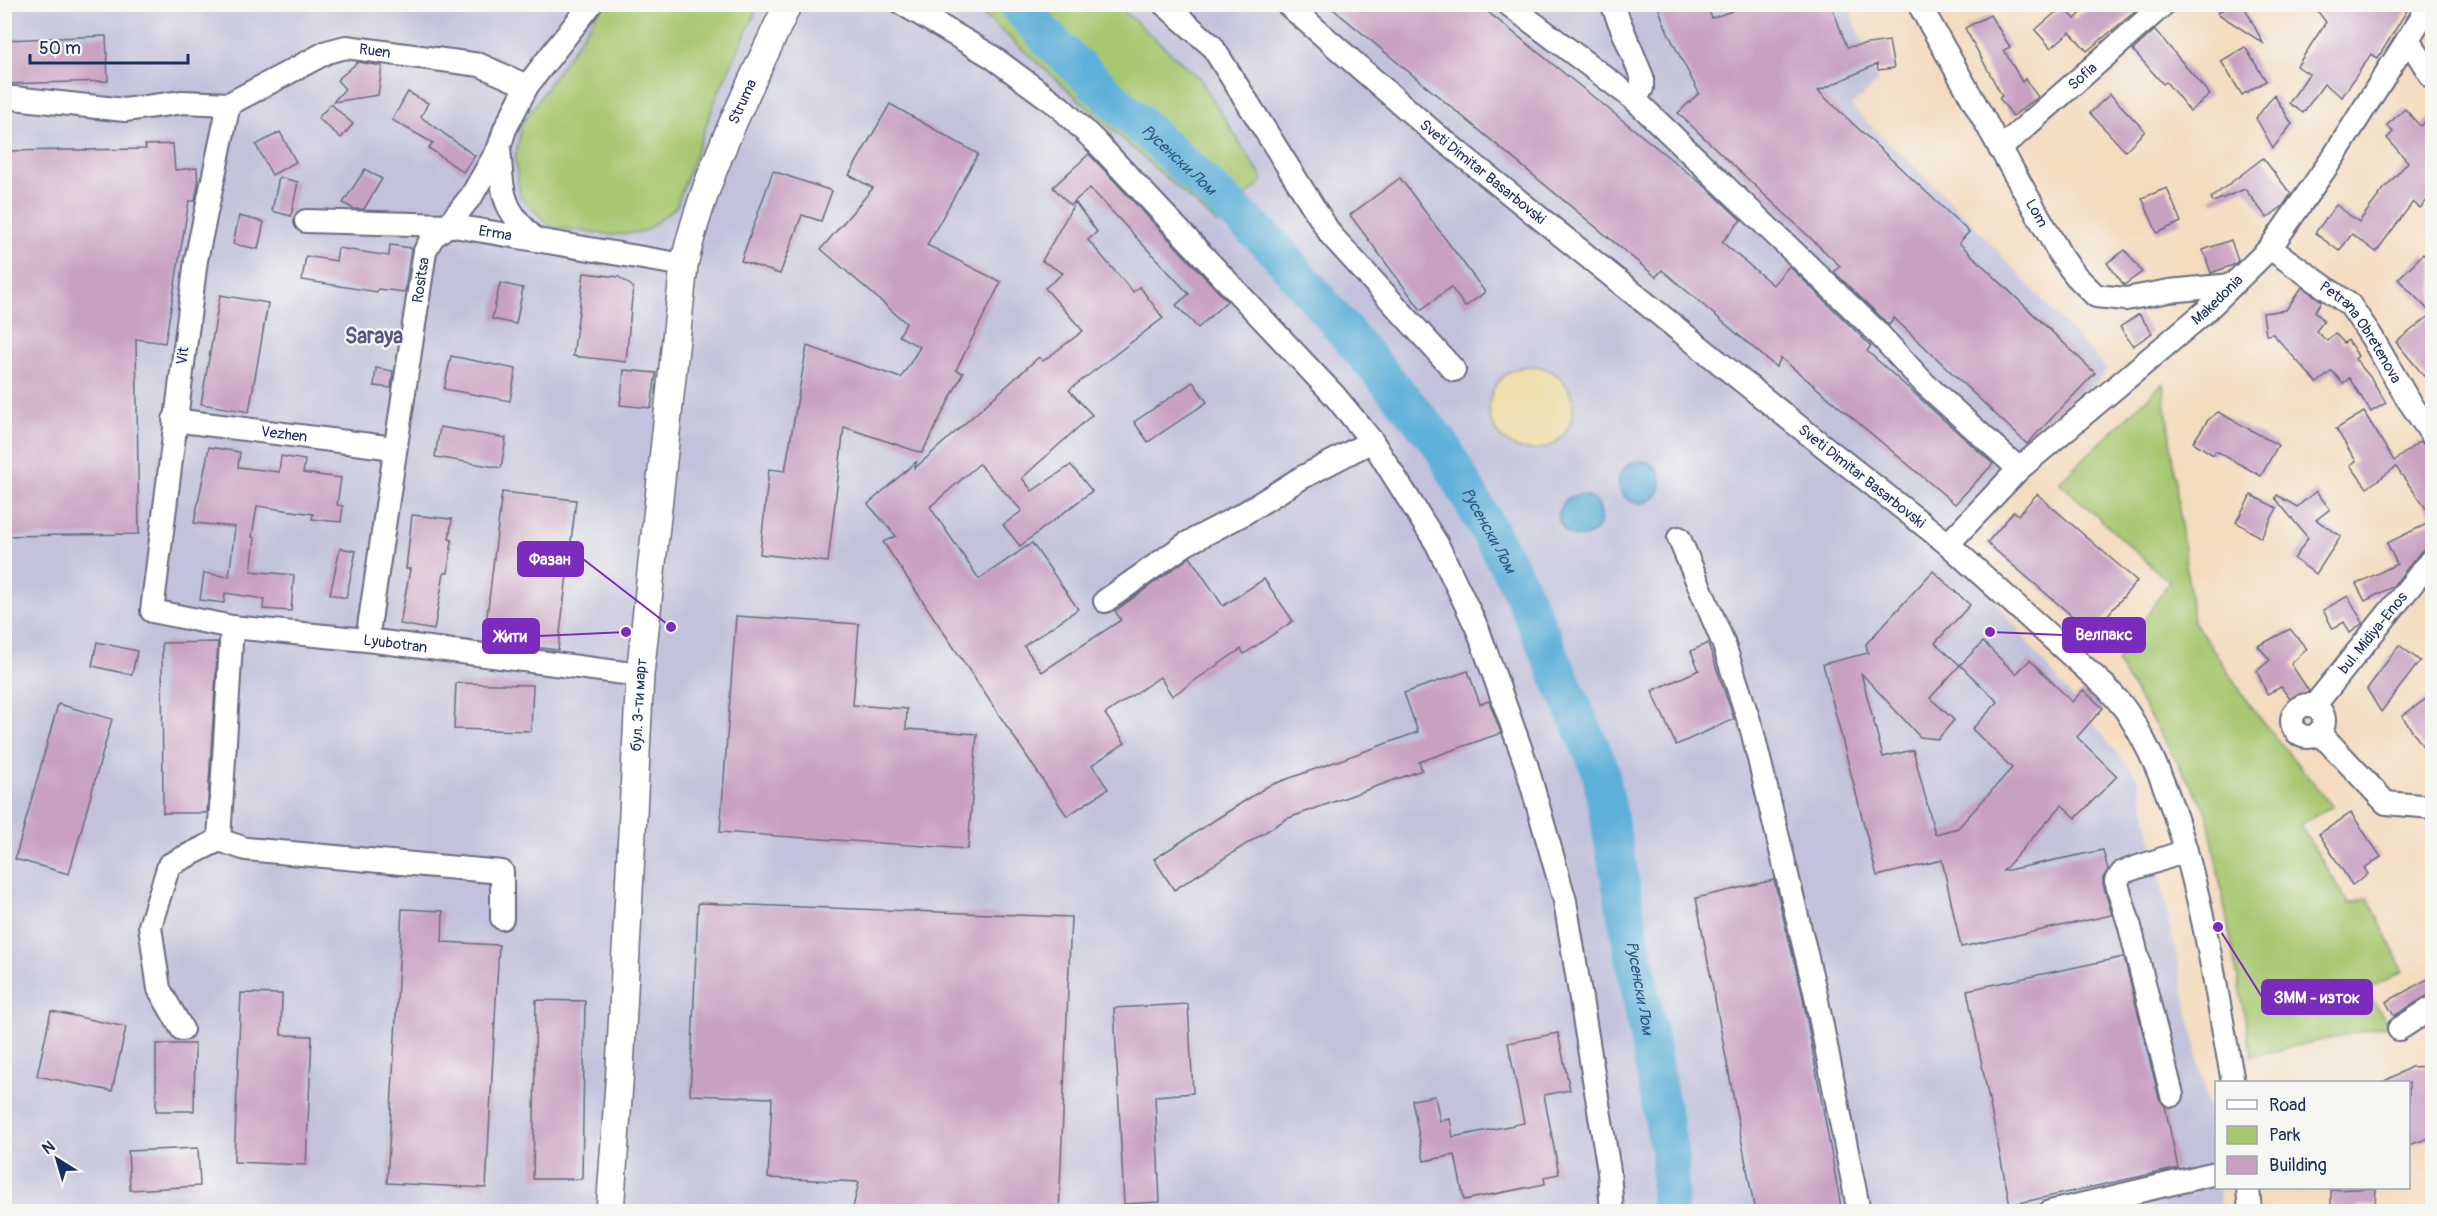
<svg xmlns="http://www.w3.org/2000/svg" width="2437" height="1216" viewBox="0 0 2437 1216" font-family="Pangolin,sans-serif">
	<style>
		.industrial { fill: #c2c2dc }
		.green { fill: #a7c76f; stroke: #617b66; stroke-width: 1.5 }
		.sand { fill: #eeda9e; stroke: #84847e; stroke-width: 1.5 }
		.water { fill: #5eb0d9; stroke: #3c709c; stroke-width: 1.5 }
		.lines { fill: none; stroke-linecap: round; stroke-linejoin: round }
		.river { stroke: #5eb0d9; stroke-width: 38 }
		.building { fill: #c8a0c1; fill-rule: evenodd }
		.minor-casing { stroke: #676b80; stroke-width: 26 }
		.major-casing { stroke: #676b80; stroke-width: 30 }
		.minor { stroke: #fff; stroke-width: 22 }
		.major { stroke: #fff; stroke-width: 27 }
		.labels { text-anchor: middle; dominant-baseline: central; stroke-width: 4.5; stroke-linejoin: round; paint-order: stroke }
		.street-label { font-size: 15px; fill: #1b2f5e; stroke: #f6f6f2 }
		.water-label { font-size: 16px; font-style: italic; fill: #2f5683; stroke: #f6f6f2 }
		.district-label { font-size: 21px; font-weight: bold; fill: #585781; stroke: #f6f6f2 }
		.leader { fill: none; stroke: #7b2cbf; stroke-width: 2 }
		.callout-dot { fill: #7b2cbf; stroke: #f6f6f2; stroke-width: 2 }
		.callout { fill: #7b2cbf; stroke: #7b2cbf; stroke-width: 2 }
		.callout-label { font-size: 16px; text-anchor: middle; font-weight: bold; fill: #fff }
	</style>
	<rect width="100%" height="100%" fill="#f6f6f2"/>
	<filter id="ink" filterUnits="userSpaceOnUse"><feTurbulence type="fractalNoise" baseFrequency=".0167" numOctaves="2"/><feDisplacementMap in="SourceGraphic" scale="12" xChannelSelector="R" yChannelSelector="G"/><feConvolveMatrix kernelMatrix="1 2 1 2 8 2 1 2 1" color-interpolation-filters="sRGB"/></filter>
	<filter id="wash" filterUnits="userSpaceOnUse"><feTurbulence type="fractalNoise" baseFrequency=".008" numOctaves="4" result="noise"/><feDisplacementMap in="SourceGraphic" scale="24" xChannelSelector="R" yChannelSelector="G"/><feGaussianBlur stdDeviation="1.35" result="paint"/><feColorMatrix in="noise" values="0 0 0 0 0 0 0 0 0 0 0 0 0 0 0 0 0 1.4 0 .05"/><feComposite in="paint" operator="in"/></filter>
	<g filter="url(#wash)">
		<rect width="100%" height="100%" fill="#f4dbbe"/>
		<polygon class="industrial" points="5,5 1848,5 1878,82 1851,106 1967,218 2107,370 1948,544 2139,780 2216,1143 2216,1188 2219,1188 2220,1211 5,1212"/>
		<g class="green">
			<polygon points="603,5 759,5 718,93 676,207 645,231 613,235 552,227 520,197 515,158 522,124"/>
			<polygon points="963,5 1117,5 1200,79 1263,180 1218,224 985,16"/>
			<polygon points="2163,383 2193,620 2253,710 2332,806 2300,825 2349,904 2368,898 2403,971 2366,990 2389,1025 2252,1056 2207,812 2117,662 2169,582 2059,482"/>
		</g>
		<circle class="sand" cx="1531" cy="408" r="42"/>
		<g class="water">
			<circle cx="1640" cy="482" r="21"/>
			<circle cx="1580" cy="516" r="21"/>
		</g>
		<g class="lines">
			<path class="river" id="s1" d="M1017,4L1054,45L1274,248L1440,443L1519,585L1600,769L1670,1157L1669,1212"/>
		</g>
		<g id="blocks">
			<g class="building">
				<polygon points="1327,4 1478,4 1708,189 1741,220 1722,242 1773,285 1789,266 1871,346 1867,351 1993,464 1955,504 1781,358 1776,367 1662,270 1656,277"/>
				<polygon points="1657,4 1706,4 1712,18 1752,4 1831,4 1847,47 1889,41 1894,68 1878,70 1877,64 1818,91 1969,232 1959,243 2095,373 2027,444 1894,318 1889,325 1834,272 1840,266 1678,113 1699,93 1668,33"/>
				<polygon points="2091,4 2132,4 2137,10 2087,51 2070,32 2051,48 2035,30 2063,6 2075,19"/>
				<polygon points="2232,4 2243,4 2263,43 2217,13"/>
				<polygon points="2312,4 2411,4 2378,58 2371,54 2342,97 2324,84 2303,113 2289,103 2309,74 2297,66 2326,22"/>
				<polygon points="1990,15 2010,47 2004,50 2022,82 2025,79 2038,97 2013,116 1999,98 2002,96 1965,28"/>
				<polygon points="2155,30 2210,95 2190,111 2166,82 2163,84 2133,50"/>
				<polygon points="106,36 108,81 4,84 4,40"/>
				<polygon points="2245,47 2266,81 2242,95 2221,61"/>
				<polygon points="358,62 382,66 378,95 333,102 345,89 337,80"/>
				<polygon points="408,92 428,103 421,117 475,156 463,172 429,148 433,143 392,120"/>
				<polygon points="2110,94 2145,131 2125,151 2090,113"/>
				<polygon points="2274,95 2292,124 2273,148 2256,118"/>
				<polygon points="331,104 353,124 341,138 318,118"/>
				<polygon points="890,104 978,154 927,245 1001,282 956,370 963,373 922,453 844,427 828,562 760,554 769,469 785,471 807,346 901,378 920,347 899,336 906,323 821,249 873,188 849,175"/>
				<polygon points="2405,109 2420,126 2433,115 2433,194 2420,208 2413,202 2376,252 2352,234 2339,251 2315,233 2336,205 2359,222 2383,190 2408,162 2387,138 2393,132 2387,125"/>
				<polygon points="280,132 296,162 272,175 256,145"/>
				<polygon points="173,144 175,170 197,168 198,185 195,201 189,201 165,343 136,339 139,534 4,536 4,151 146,149 145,145"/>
				<polygon points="1089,154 1227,301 1198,328 1176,305 1189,294 1090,188 1070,205 1053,187"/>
				<polygon points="2263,158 2291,194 2283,206 2267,218 2245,189 2213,202 2211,198"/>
				<polygon points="365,169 382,179 364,209 354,209 343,203"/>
				<polygon points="773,171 832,191 821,221 802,215 780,274 741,261"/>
				<polygon points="279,177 298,182 291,216 272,211"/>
				<polygon points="1400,178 1485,292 1465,307 1451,287 1421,310 1350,215"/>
				<polygon points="2167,188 2181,222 2157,233 2142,198"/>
				<polygon points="1075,202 1097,232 1088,240 1133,292 1140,287 1163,318 1069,390 1092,415 1022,478 1032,491 1071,465 1092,491 1020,546 1003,525 1022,511 979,464 930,507 979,579 1032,543 1078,609 1024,646 1042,672 1121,620 1115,611 1190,557 1223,606 1264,579 1293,621 1244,654 1241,649 1172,696 1160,677 1105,714 1125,743 1092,765 1108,789 1067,816 883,542 896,536 868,504 917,461 914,469 1039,357 1043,361 1083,331 1045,288 1063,273 1042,261"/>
				<polygon points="239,216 264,222 258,249 233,244"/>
				<polygon points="2231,240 2238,261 2233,265 2211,273 2203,250"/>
				<polygon points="390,245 411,248 405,292 378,289 377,292 302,280 306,256 336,261 338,248 389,256"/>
				<polygon points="2125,250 2142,272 2124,285 2107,263"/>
				<polygon points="2423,254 2433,264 2433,387 2396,342 2432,314 2398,279"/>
				<polygon points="584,273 619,277 633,287 626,362 573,356"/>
				<polygon points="500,283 523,288 516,324 492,319"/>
				<polygon points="2302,287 2322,301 2315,311 2324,321 2316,331 2327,341 2335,333 2344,343 2348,340 2358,356 2355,359 2371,378 2386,403 2371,412 2349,378 2343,384 2332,371 2317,383 2273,334 2266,335 2263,313 2286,310"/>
				<polygon points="220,295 268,303 249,412 201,404"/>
				<polygon points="2139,314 2152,333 2133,346 2120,327"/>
				<polygon points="451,356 516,369 510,401 444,389"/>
				<polygon points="376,368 393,371 391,388 374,386"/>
				<polygon points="624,370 656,373 651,408 620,405"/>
				<polygon points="1193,382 1207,402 1148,442 1134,422"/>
				<polygon points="2218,412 2278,445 2261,476 2216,451 2213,455 2193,442 2208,420"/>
				<polygon points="2364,412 2394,461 2420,441 2426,447 2433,448 2433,518 2396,467 2367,488 2350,465 2356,461 2336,429"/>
				<polygon points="440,427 506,438 501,468 435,457"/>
				<polygon points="209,447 240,452 238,467 279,472 281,456 305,460 303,473 341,478 337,505 343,506 341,522 312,519 313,514 257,506 252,537 255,538 251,571 294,575 291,611 263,609 264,599 225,593 224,603 200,600 204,573 229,577 235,527 194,523"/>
				<polygon points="2316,491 2330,509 2316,520 2341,536 2316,574 2294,559 2308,538 2275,498 2277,495 2297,507"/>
				<polygon points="502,492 576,500 558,650 484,641"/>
				<polygon points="2037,494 2137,581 2092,633 1987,543 2014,511 2018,515"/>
				<polygon points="2251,495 2277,508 2261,538 2236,522"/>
				<polygon points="412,515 452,519 449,539 452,540 448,573 444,573 434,630 400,624 410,569 406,569"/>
				<polygon points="2433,521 2433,546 2421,551 2392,587 2365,601 2356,584 2397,564 2387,543"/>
				<polygon points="340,548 356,551 346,598 330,594"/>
				<path d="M1933,571L1970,605L1935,643L1960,665L1983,642L2016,674L2030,660L2072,702L2083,690L2103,708L2077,737L2117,776L2076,818L2062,805L2003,871L2103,850L2108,870L2103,878V884L2112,915L1961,947L1942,860L1877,876L1823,664L1868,653L1866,644ZM1960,665L1998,702L1972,729L2012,768L1958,828L1935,834L1913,750L1883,757L1861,673L1920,737L1938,739L1954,720L1930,698Z"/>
				<polygon points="2348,596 2363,623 2350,633 2344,622 2333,629 2323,610"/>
				<polygon points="736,616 859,624 853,705 907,709 906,729 977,734 968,849 720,832"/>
				<polygon points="2290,629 2307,649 2291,664 2309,691 2294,704 2281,687 2267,694 2257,671 2270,660 2258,646"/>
				<polygon points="97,642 137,651 132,675 92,666"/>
				<polygon points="218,642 207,813 163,813 162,643"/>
				<polygon points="1708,643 1734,719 1676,745 1652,691 1699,670 1691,651"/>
				<polygon points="2399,645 2420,661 2381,712 2367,689"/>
				<polygon points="1468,671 1480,704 1489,701 1501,733 1419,762 1422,770 1286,819 1174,890 1154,859 1268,786 1418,732 1404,693"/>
				<polygon points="456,683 533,685 531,731 454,729"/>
				<polygon points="2433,694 2433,761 2402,716"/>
				<polygon points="58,704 112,719 69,874 15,859"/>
				<polygon points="2351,813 2381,857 2364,868 2368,874 2352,885 2319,834"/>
				<polygon points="1774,880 1802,993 1842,1212 1755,1212 1696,898"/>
				<polygon points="698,903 1071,917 1059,1212 852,1212 859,1182 768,1178 772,1098 690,1095"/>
				<polygon points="402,909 443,911 442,942 499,945 486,1188 387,1183"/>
				<polygon points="2124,957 2159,1098 2165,1106 2178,1168 2010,1205 1967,990"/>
				<polygon points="2433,976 2433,995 2425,997 2394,1016 2386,1002"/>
				<polygon points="241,993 282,994 281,1035 312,1036 306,1165 234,1162"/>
				<polygon points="536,1000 585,1001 582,1179 533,1179"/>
				<polygon points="1188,1004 1193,1093 1155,1096 1160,1202 1124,1204 1114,1008"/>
				<polygon points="51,1011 126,1027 112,1091 37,1076"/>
				<polygon points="1558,1033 1570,1090 1544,1095 1559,1174 1544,1177 1545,1184 1464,1200 1455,1155 1424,1161 1412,1100 1435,1096 1440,1121 1450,1119 1453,1137 1524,1123 1508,1043"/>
				<polygon points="156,1044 195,1044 194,1111 156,1111"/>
				<polygon points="2433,1066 2433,1137 2409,1145 2409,1083 2381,1083 2411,1067"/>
				<polygon points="198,1148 200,1186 130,1190 128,1151"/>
				<polygon points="2376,1188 2375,1206 2358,1206 2358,1212 2331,1212 2331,1190"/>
			</g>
		</g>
	</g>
	<g filter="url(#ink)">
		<use href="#blocks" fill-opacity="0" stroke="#676b80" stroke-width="1.5"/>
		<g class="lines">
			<g class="minor-casing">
				<g id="minor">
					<polyline points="903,4 991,56 1060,107 1097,143 1334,395 1372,441 1437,544 1478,630 1526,764 1565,901 1609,1171 1612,1212"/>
					<polyline points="1164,4 1212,46 1331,235 1454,370"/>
					<path id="s2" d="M1287,4L1432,131L1793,422L1948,544L2106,687C2114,696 2123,705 2129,715C2193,816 2211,966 2233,1082"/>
					<polyline points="1508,4 1635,100 1875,330 1924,383 2019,469"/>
					<polyline points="1612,4 1642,77 1642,88 1635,100"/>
					<path id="s3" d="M1919,4L2061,256L2076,276L2096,296L2126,299L2169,291L2232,285"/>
					<polyline points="2408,39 2432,77"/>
					<path id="s4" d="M4,97L125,110L183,102L229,104L327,52L346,47L480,65L527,86"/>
					<path id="s5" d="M229,104L196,260L152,611L232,627L367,640L640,675"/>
					<path d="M499,148C503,193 500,207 535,239"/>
					<path id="s6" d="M2000,149L2164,4"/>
					<path id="s7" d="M306,221L448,225L684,265"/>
					<path id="s8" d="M2270,248L2350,305L2371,336L2407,398L2432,435"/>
					<path id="s9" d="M174,420L394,448"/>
					<polyline points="1679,538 1723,642 1752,730 1815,991 1859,1212"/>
					<path id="s10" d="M1948,544L2019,469L2205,312L2270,248L2334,156L2430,4"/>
					<polyline points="1105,601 1186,544 1243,514 1301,478 1372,441"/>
					<path id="s11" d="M367,640L425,251L432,238L448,225L472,195L499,148L505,129L527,86L591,4"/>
					<circle cx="2308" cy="721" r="16"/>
					<path id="s12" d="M2314,706L2432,559"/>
					<polyline points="2319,732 2386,803 2432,807"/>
					<polyline points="219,840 246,849 502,872 502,918"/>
					<polyline points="182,1029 159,989 150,926 169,865 219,840 232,627"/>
					<polyline points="2399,1029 2432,1008"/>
					<polyline points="2172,1095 2130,927 2116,881 2123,872 2186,851"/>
					<polyline points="2248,1188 2250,1212"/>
					<polyline points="2050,1212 2216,1173"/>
				</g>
			</g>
			<g class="major-casing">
				<g id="major">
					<path id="s13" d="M610,1212L620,1069L640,675L684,265C704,174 749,88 788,4"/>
				</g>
			</g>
			<use href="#minor" class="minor"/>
			<use href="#major" class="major"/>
		</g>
	</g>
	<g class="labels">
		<g class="street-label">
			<text stroke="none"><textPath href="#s4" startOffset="386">Ruen</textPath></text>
			<text stroke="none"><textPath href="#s6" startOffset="110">Sofia</textPath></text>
			<text stroke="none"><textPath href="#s13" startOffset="1124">Struma</textPath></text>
			<text stroke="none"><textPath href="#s2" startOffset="258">Sveti Dimitar Basarbovski</textPath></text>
			<text stroke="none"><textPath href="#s3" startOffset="240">Lom</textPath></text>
			<text stroke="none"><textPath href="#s7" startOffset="190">Erma</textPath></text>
			<text stroke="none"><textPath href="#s11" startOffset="364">Rositsa</textPath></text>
			<text stroke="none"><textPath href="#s10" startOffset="364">Makedonia</textPath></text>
			<text stroke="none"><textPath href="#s8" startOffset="126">Petrana Obretenova</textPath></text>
			<text transform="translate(183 356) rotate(-82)">Vit</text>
			<text stroke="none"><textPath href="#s9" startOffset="111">Vezhen</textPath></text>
			<text stroke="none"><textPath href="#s2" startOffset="744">Sveti Dimitar Basarbovski</textPath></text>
			<text stroke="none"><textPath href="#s12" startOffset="94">bul. Midiya-Enos</textPath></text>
			<text stroke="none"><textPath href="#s5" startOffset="759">Lyubotran</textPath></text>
			<text stroke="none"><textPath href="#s13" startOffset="508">бул. 3-ти март</textPath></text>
		</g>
		<g class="water-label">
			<text stroke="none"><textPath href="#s1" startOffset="225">Русенски Лом</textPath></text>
			<text stroke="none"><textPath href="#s1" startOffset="711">Русенски Лом</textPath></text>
			<text stroke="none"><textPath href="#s1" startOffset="1197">Русенски Лом</textPath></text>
		</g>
		<g class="district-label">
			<text x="374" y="336">Saraya</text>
		</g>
	</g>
	<path class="leader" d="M671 627L583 559M1990 632L2063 635M626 632L539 636M2218 927L2262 997"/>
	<g class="callout-dot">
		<circle cx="671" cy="627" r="6"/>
		<circle cx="1990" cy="632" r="6"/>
		<circle cx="626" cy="632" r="6"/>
		<circle cx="2218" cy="927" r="6"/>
	</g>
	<g class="callout">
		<rect x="518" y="542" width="65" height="34" rx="6"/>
		<rect x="2063" y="618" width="82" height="34" rx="6"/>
		<rect x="483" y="619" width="56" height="34" rx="6"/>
		<rect x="2262" y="980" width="110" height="34" rx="6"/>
	</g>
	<g class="callout-label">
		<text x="550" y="565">Фазан</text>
		<text x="2104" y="640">Велпакс</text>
		<text x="511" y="642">Жити</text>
		<text x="2317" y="1003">ЗММ - изток</text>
	</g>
	<rect width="2437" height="1216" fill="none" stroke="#f6f6f2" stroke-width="24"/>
	<rect x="2215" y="1081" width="195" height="108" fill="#f6f6f2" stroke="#9ea6b7" stroke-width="1.5"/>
	<rect x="2227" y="1100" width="30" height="9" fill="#ffffff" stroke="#9ea6b7" stroke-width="1.5"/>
	<text x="2269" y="1111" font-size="18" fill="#1b2f5e">Road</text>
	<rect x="2227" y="1126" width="30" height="18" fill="#a7c76f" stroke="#9ea6b7" stroke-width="1.5"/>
	<text x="2269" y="1141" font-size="18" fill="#1b2f5e">Park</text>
	<rect x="2227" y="1156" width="30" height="18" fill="#c8a0c1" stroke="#9ea6b7" stroke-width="1.5"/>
	<text x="2269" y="1171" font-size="18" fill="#1b2f5e">Building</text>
	<g transform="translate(57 1159) rotate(323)" stroke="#f6f6f2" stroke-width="4.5" paint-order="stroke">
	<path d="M0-4.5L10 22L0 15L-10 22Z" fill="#1b2f5e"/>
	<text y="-9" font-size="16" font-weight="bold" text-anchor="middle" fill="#1b2f5e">N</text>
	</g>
	<path d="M30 54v9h158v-9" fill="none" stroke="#1b2f5e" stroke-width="3"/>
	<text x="39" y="54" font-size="18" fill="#1b2f5e" stroke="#f6f6f2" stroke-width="4.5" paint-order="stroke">50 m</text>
</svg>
